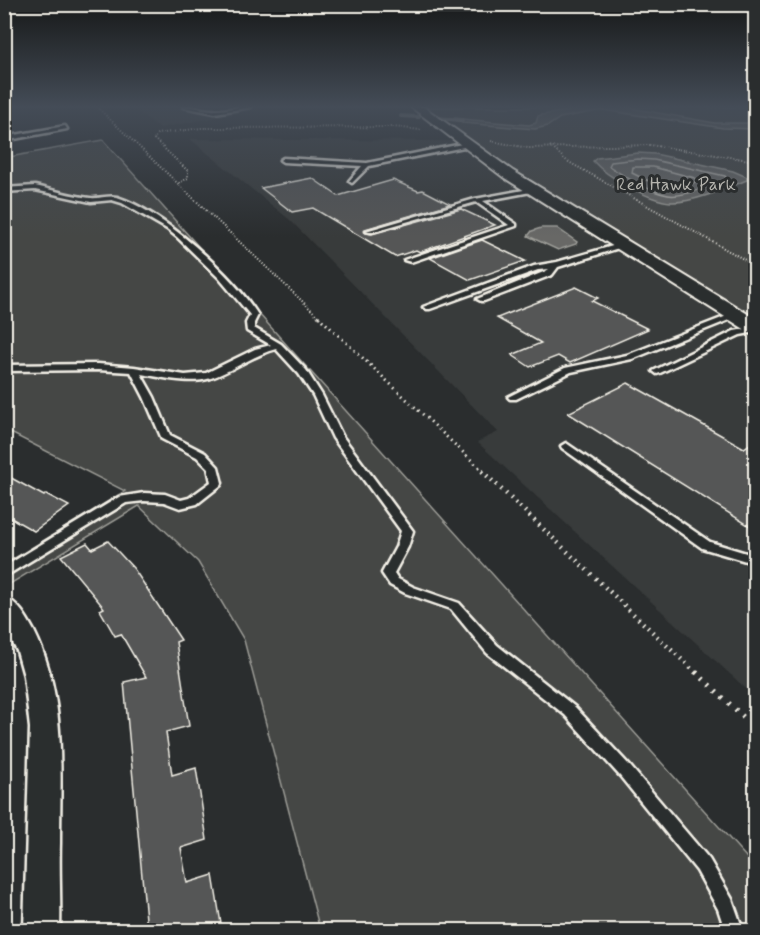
<svg xmlns="http://www.w3.org/2000/svg" width="760" height="935" viewBox="0 0 760 935" font-family="Mynerve,sans-serif">
	<style>
		.built { fill: #373a3a }
		.green { fill: #444645; stroke: #9c9c96; stroke-width: 1.5 }
		.water { fill: #676866; stroke: #9f9f9a; stroke-width: 1.5 }
		.lines { fill: none; stroke-linecap: round; stroke-linejoin: round }
		.shore { stroke: #bcbab4; stroke-width: 1.5 }
		.stream { stroke: #9f9f9a; stroke-width: 4 }
		.building { fill: #555756; stroke: #f4f1e8; stroke-width: 1.5 }
		.service-casing { stroke: #f4f1e8; stroke-width: 5 }
		.minor-casing { stroke: #f4f1e8; stroke-width: 5 }
		.tertiary-casing { stroke: #f4f1e8; stroke-width: 4 }
		.path-far3 { stroke: #f4f1e8; stroke-width: 2; stroke-dasharray: 1 2; stroke-linecap: butt }
		.path-far2 { stroke: #f4f1e8; stroke-width: 3; stroke-dasharray: 1.5 4; stroke-linecap: butt }
		.path-far1 { stroke: #f4f1e8; stroke-width: 4.5; stroke-dasharray: 1.5 5; stroke-linecap: butt }
		.path { stroke: #f4f1e8; stroke-width: 5; stroke-dasharray: 2 7; stroke-linecap: butt }
		.service { fill: #2a2d2e; fill-rule: evenodd }
		.minor { fill: #2a2d2e; fill-rule: evenodd }
		.tertiary { fill: #2a2d2e; fill-rule: evenodd }
		.labels { text-anchor: middle; dominant-baseline: central; stroke-width: 6; stroke-linejoin: round; paint-order: stroke }
		.far-park-label { font-size: 18px; fill: #b6b5af; stroke: #2a2d2e }
	</style>
	<rect width="100%" height="100%" fill="#2a2d2e"/>
	<filter id="ink" filterUnits="userSpaceOnUse"><feTurbulence type="fractalNoise" baseFrequency=".0167" numOctaves="2"/><feDisplacementMap in="SourceGraphic" scale="12" xChannelSelector="R" yChannelSelector="G"/><feConvolveMatrix kernelMatrix="1 2 1 2 8 2 1 2 1" color-interpolation-filters="sRGB"/></filter>
	<g filter="url(#ink)">
		<g class="built">
			<polygon points="131,107 271,107 160,128"/>
			<polygon points="190,139 455,141 755,331 755,697 477,442 498,432 290,220"/>
		</g>
		<g class="green">
			<polygon points="417,107 755,107 755,329 472,150"/>
			<polygon points="103,140 755,867 755,930 320,930 244,640 198,562 139,506 5,587 5,564 125,491 5,430 4,158"/>
		</g>
		<g class="water">
			<polygon points="593,107 625,107 715,123 755,123 755,129 723,128 603,110 560,118 548,126 535,129 462,123 451,118 529,125 536,123 538,116 541,115"/>
			<path d="M638,153L655,154L733,171L747,177V180C727,188 693,203 671,202C650,201 607,177 593,161L597,158Z"/>
			<polygon points="541,228 557,228 577,242 576,244 558,250 528,236 532,231"/>
		</g>
		<g class="lines">
			<g class="shore">
				<path d="M638,159L654,160L725,176L727,179C714,185 681,198 668,195C647,191 627,178 609,166L611,162Z"/>
				<path d="M633,167H653L695,178L697,181C674,194 653,184 632,173Z"/>
			</g>
			<g class="stream">
				<polyline points="401,116 419,117"/>
				<polyline points="436,118 462,120"/>
			</g>
		</g>
		<g class="building">
			<polygon points="312,178 338,196 393,180 418,191 423,190 450,204 365,229 366,233 372,234 461,209 495,225 420,252 416,250 395,257 313,208 292,212 261,188"/>
			<polygon points="482,240 525,261 470,280 430,258"/>
			<polygon points="576,287 598,298 592,301 648,329 570,363 558,356 530,367 512,355 541,343 497,318"/>
			<polygon points="628,383 744,448 756,440 756,530 568,413"/>
			<polygon points="4,474 44,496 46,494 69,506 34,531 4,514"/>
			<polygon points="108,541 134,569 181,640 176,642 189,726 166,732 172,775 196,768 207,840 181,848 187,883 213,875 222,930 147,930 124,682 146,677 121,634 115,636 100,610 104,608 61,556 87,543 92,549"/>
		</g>
		<g class="lines">
			<g class="service-casing">
				<g id="service">
					<path d="M183,107C194,106 206,111 217,110C229,110 240,106 251,107L215,113Z"/>
					<polygon points="65,126 67,129 4,141 4,137"/>
					<polygon points="467,143 469,146 369,166 352,183 349,181 362,166 283,162 280,160 283,158 367,163"/>
					<path d="M35,186C53,190 71,196 90,198C99,199 108,195 117,197C163,212 232,274 258,315L254,323V328L281,344L306,370L322,395L343,437L413,531L408,547L394,573L398,579L413,587L459,603L497,645L575,707L630,766L709,859L732,899L743,930H725L718,909L697,871L620,776L565,715L487,653L451,609L405,593L390,585L382,573L396,547L401,531L333,438L313,395L299,374L276,349C253,355 234,370 211,378C189,385 162,377 141,374L154,397L170,435L205,453L218,467L222,483L221,485L197,504L180,508L164,502L144,501L126,503L4,577V567L119,497L144,493L165,494L181,500L189,498L211,482L208,468L197,457L162,439L144,397L131,372L98,370L4,371V365L98,364L134,367L185,375L206,373L255,349L271,345L247,331L246,323L250,315L219,278L177,237L167,229L122,203L112,200L91,202L35,190L4,192V188Z"/>
					<polygon points="534,188 536,189 536,191 483,201 516,224 516,226 411,262 404,260 509,225 476,202 371,232 366,231 475,199"/>
					<polygon points="623,243 625,244 625,246 558,267 552,275 484,301 481,301 477,299 546,271 549,269 538,270 430,309 427,309 423,307 534,266 557,262"/>
					<polygon points="732,314 738,314 739,316 632,359 571,372 516,399 510,399 508,397 565,368 627,355"/>
					<polygon points="756,327 756,332 740,335 660,373 657,374 653,371 734,331"/>
					<polygon points="566,443 710,542 756,556 756,564 702,548 562,448 561,446"/>
				</g>
			</g>
			<g class="minor-casing">
				<path id="minor" d="M4,597C18,602 27,618 34,631C67,697 60,771 60,843C59,872 61,902 60,930H24L30,728L24,676L17,651L4,627Z"/>
			</g>
			<g class="tertiary-casing">
				<polygon id="tertiary" points="411,107 424,107 513,171 756,319 756,334 749,332 503,177"/>
			</g>
			<g class="path-far3">
				<polyline points="97,107 320,318"/>
				<polyline points="491,141 528,148 650,145 756,161"/>
				<polyline points="550,146 567,161 756,266"/>
				<polyline points="179,183 188,178 188,171 154,139 157,134 201,128 393,127 421,130"/>
			</g>
			<polyline class="path-far2" points="318,316 484,472"/>
			<polyline class="path-far1" points="482,471 697,674"/>
			<polyline class="path" points="696,672 756,729"/>
			<use href="#service" class="service"/>
			<use href="#minor" class="minor"/>
			<use href="#tertiary" class="tertiary"/>
		</g>
	</g>
	<linearGradient id="sky" x2="0" y2="1"><stop stop-color="#171919"/><stop offset="0.45" stop-color="#444c57"/><stop offset="1" stop-color="#444c57" stop-opacity="0"/></linearGradient>
	<rect width="760" height="237" fill="url(#sky)"/>
	<g class="labels">
		<g class="far-park-label">
			<text x="676" y="185">Red Hawk Park</text>
		</g>
	</g>
	<rect width="760" height="935" fill="none" stroke="#2a2d2e" stroke-width="24"/>
	<rect x="12" y="12" width="736" height="911" fill="none" stroke="#f4f1e8" stroke-width="2" filter="url(#ink)"/>
</svg>
